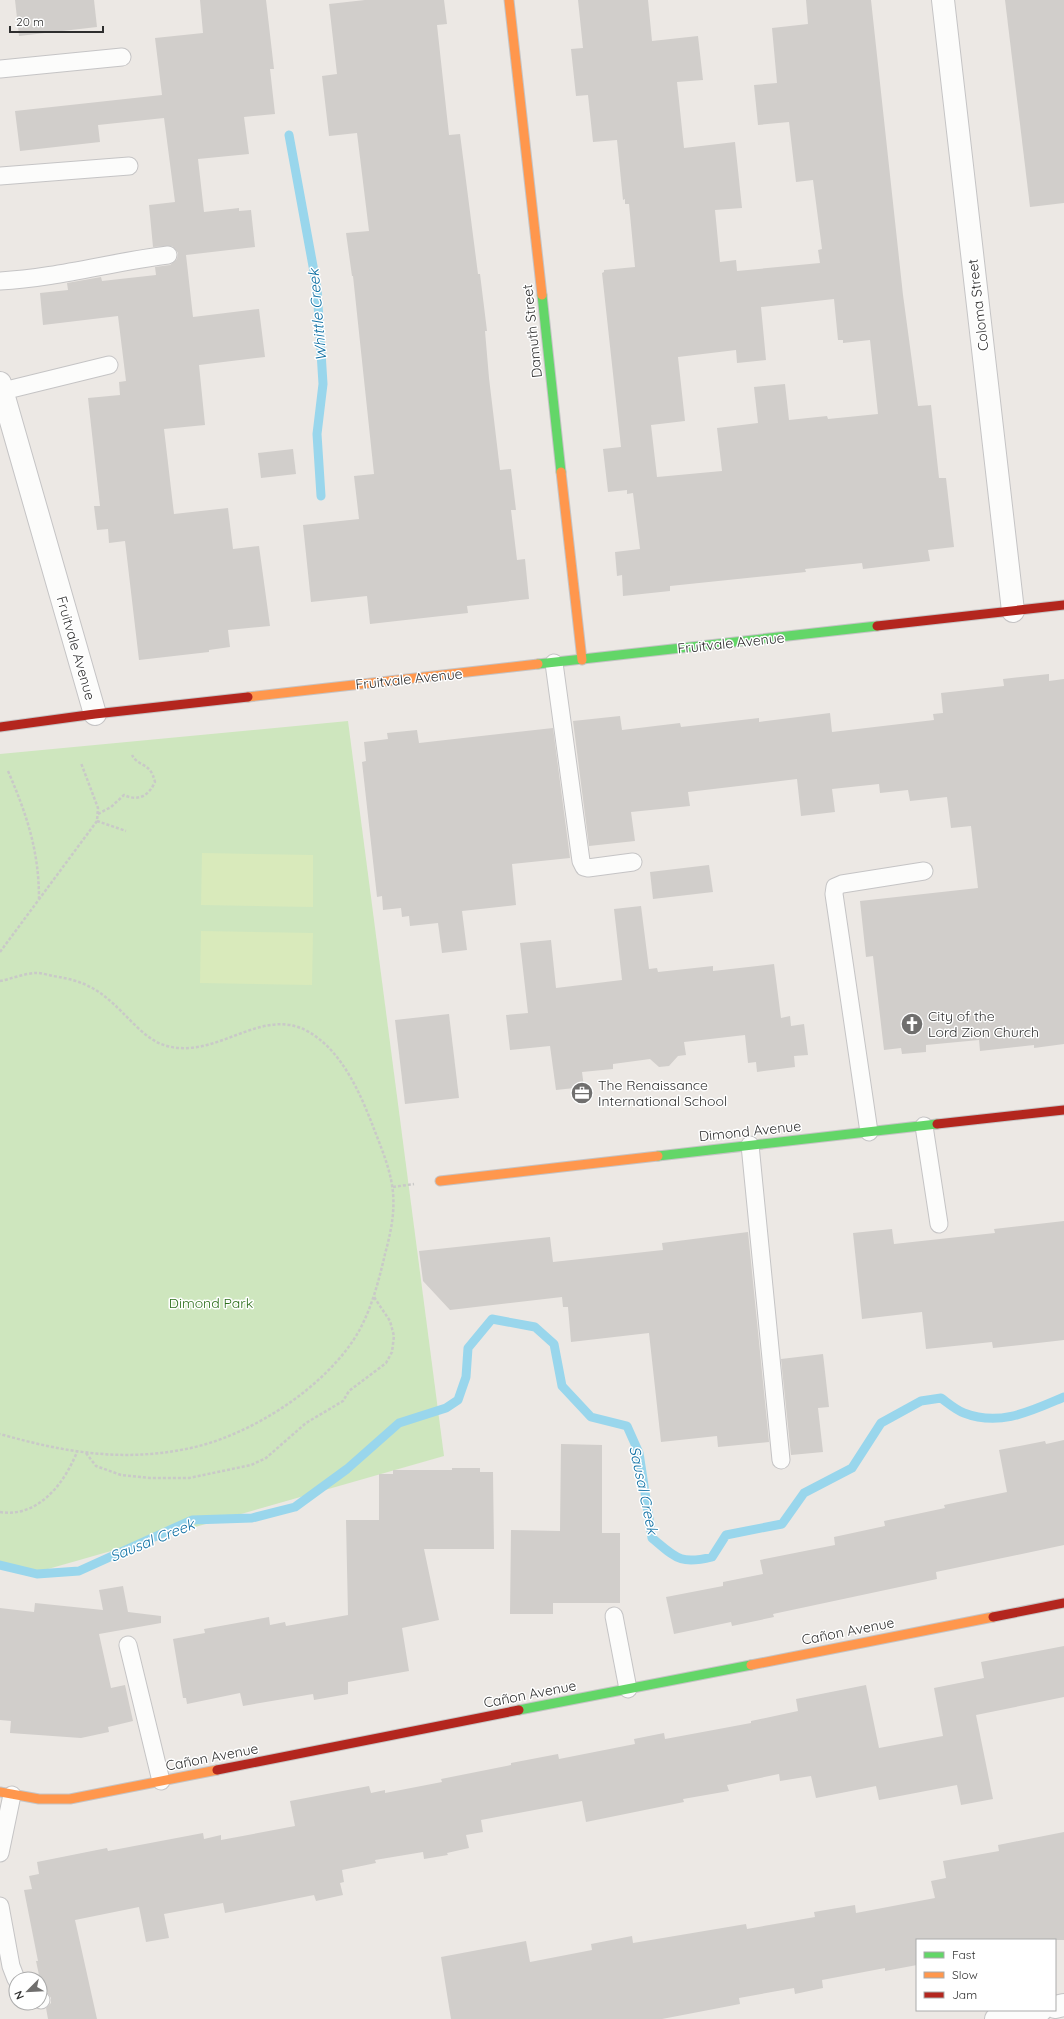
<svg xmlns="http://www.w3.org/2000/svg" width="1064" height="2019" viewBox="0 0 1064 2019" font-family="Quicksand,sans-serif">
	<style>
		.green { fill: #cee6be }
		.pitch { fill: #d9eabb }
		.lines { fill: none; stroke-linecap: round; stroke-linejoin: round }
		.stream { stroke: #99d6ec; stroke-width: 9 }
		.building { fill: #d1cecb; fill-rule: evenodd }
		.lane-casing { stroke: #c5c4c5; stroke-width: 19 }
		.street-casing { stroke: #c5c4c5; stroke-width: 24 }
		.fast-casing { stroke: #c5c4c5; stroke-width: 11 }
		.slow-casing { stroke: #c5c4c5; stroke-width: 11 }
		.jam-casing { stroke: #c5c4c5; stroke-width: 11 }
		.path { stroke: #c9c9c8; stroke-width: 2.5; stroke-dasharray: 3 2; stroke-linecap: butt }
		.lane { stroke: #fcfcfb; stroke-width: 17 }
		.street { stroke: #fcfcfb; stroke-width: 22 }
		.fast { stroke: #63d668; stroke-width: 9 }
		.slow { stroke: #ff974d; stroke-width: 9 }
		.jam { stroke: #b3261e; stroke-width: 9 }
		.labels { text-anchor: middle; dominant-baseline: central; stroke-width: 3; stroke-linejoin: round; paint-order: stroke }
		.street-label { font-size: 14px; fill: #2e2e2e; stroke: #fff }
		.poi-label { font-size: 14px; fill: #2e2e2e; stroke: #fff; text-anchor: start }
		.park-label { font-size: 14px; fill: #2c6e1b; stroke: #fff }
		.water-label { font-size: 15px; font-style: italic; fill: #0d6fa3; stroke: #fff }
	</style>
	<rect width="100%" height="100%" fill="#ece8e4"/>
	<polygon class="green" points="348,721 444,1456 34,1573 0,1565 0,754"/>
	<g class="pitch">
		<polygon points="202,853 313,855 313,907 201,905"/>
		<polygon points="201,931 313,933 312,985 200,983"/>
	</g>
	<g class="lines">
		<g class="stream">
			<polyline points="289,135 317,288 323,384 317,434 321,496"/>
			<path d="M0,1565L37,1574L79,1571L192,1520L252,1518L295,1507L347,1469L399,1423L446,1408L458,1400L466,1377L468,1348L492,1319L535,1327L554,1344L562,1386L591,1417L627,1426L639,1453L652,1538C676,1558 680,1565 712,1557L726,1535L782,1524L804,1493L852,1468L881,1423L921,1401L941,1398C948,1403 956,1410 964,1413C1000,1427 1031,1411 1064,1397"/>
		</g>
	</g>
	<g class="building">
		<polygon points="15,0 94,0 97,27 19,36"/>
		<polygon points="200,0 266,0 274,69 270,69 275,114 244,117 249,154 198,159 204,212 239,208 239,211 251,210 255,247 186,255 193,317 259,309 265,357 199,365 205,425 164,429 174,514 228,508 233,549 259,546 270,626 228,630 230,647 209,650 209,652 139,660 125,541 109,543 108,529 97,530 94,506 100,506 88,398 120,395 119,382 126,381 118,316 43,325 40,293 68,290 67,283 101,277 102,281 156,275 155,267 170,265 177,259 178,253 172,246 153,247 149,205 175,202 164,118 98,125 100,142 20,151 15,111 162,95 155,38 203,33"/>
		<polygon points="365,0 444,0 447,24 437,25 449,135 460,134 478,274 480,274 487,331 485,331 489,378 500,470 511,469 516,510 511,510 517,560 525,559 529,599 467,606 468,613 370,624 367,596 311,602 303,525 359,519 354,476 374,474 353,276 352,276 346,233 369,231 357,133 329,136 322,76 337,74 329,4"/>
		<path d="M578,0H648L652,41L698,36L703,80L677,82L684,148L735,142L742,208L715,210L720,262L736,260L737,271L820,263L818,250L822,249L813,180L796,182L789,122L758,125L754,85L777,83L772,28L808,24L806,0H871L903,295L918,406L931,405L939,478H946L954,547L928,550L930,561L863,569L862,563L805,569L806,572L670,586V591L623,596L622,575L617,576L615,552L640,549L633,493L627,494V490L608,492L603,449L621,447L602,273L604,272V270L635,267L629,204H625V199L623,200L617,140L593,142L588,95L576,96L571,49L583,48ZM834,299L838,340H843V343L870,340L878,414L828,419L827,416L789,420L785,384L754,387L758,423L717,428L722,471L657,477L651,425L685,421L678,357L736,350L737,363L766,360L761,307Z"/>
		<polygon points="1005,0 1064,0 1064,203 1030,207"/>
		<polygon points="293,449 296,474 261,478 258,453"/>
		<polygon points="1049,674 1049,681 1064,679 1064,1044 1034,1048 1034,1045 980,1051 979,1040 926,1045 926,1052 902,1054 901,1048 884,1050 873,956 866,957 860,901 978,888 971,826 951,828 947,797 910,801 908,790 880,793 879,784 832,789 835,812 801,816 797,779 688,792 690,806 631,812 635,841 589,846 573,721 620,716 622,730 680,723 681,727 759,718 759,722 830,713 832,732 934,720 933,714 943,713 941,693 1004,686 1003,679"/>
		<polygon points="553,728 570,858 512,864 516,905 462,911 467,950 442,953 438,923 410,926 409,916 402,917 401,908 383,910 382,896 377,897 362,762 366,761 364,742 388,739 387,733 417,730 419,743"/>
		<polygon points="709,865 713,892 653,899 650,872"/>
		<polygon points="641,906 649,969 657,968 658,972 713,966 713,971 774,964 781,1018 790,1016 791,1026 804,1024 808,1055 794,1056 795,1067 757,1072 756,1062 748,1063 745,1035 684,1042 686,1055 678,1056 669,1066 659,1067 650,1059 613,1064 613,1069 582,1072 584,1087 556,1090 550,1046 510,1050 506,1015 528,1013 520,943 551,940 556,988 622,980 614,909"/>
		<polygon points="449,1014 459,1098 405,1104 395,1020"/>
		<polygon points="1064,1221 1064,1340 993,1348 992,1342 926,1349 922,1312 862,1319 853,1233 892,1229 894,1244 995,1233 994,1229"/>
		<polygon points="748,1232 769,1442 718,1447 717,1436 661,1442 649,1333 571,1342 568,1307 563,1307 562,1297 450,1310 423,1281 419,1251 550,1237 553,1262 663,1250 662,1243"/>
		<polygon points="823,1354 829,1407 818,1408 823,1452 791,1455 781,1359"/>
		<polygon points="1064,1440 1064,1545 936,1572 937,1579 773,1614 774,1617 732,1626 731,1622 674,1634 666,1597 723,1586 723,1582 763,1574 760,1560 835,1545 834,1537 885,1526 884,1521 945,1508 944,1505 1007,1492 999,1450 1045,1441 1046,1444"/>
		<polygon points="561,1444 602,1445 602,1533 620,1533 620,1603 553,1603 553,1614 510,1614 511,1530 560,1531"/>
		<polygon points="452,1468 480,1468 480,1472 493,1472 494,1549 424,1549 439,1620 402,1628 409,1671 348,1682 348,1694 314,1700 313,1694 243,1706 240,1693 187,1704 186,1698 183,1698 173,1639 205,1633 204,1629 269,1617 270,1625 285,1622 286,1626 348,1615 346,1520 379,1520 379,1474 393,1474 393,1470 452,1470"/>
		<polygon points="123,1586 128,1612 161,1616 161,1623 99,1634 111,1688 125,1685 133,1721 108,1727 109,1732 81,1738 10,1733 11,1721 0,1720 0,1608 34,1612 35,1603 103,1610 99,1590"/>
		<polygon points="1064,1646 1064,1697 976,1715 993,1799 961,1805 957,1785 879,1800 876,1786 816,1798 811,1776 780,1781 779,1774 727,1785 729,1791 683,1799 684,1802 586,1822 582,1801 481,1820 483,1832 466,1835 469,1848 447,1853 448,1855 424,1859 423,1852 375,1860 376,1863 342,1870 344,1882 340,1883 343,1895 316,1901 314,1895 225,1913 223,1903 164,1914 169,1938 146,1942 139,1907 75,1920 97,2019 48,2019 46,2008 51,2003 51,1998 47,1992 42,1989 36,1961 38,1961 24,1890 32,1889 29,1876 39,1874 37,1862 107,1848 108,1851 203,1833 204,1839 221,1835 221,1840 295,1826 290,1801 369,1786 371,1793 385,1790 385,1793 442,1782 441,1779 511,1765 511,1763 558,1754 559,1759 635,1744 634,1739 664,1733 665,1739 751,1723 751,1721 798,1711 796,1699 866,1685 879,1748 943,1736 934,1688 984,1678 981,1662"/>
		<polygon points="1064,1832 1064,1940 917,1940 917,1965 885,1971 885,1968 822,1980 823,1988 795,1994 794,1988 739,1998 740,2004 662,2019 451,2019 441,1957 526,1941 530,1962 592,1950 591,1944 632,1936 633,1943 746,1924 747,1929 815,1917 814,1912 855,1905 856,1913 935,1898 931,1881 946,1878 943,1861 999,1851 998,1845"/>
	</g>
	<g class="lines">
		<g class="lane-casing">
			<g id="lane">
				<polyline points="0,69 122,57"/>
				<polyline points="0,176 129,166"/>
				<path d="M0,281C56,278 112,262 168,255"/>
				<polyline points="3,391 109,365"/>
				<polyline points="554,663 581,861 584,867 588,868 633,862"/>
				<polyline points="924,1126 939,1224"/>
				<polyline points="869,1132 834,894 835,887 842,884 924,871"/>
				<polyline points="750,1145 781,1460"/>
				<polyline points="614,1616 628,1689"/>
				<polyline points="128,1645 161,1781"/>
				<polyline points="0,1853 12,1795"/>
				<polyline points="0,1906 11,1966 16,1979"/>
				<polyline points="40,1999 41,2000"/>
			</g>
		</g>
		<g class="street-casing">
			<g id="street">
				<polyline points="943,0 1013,611"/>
				<polyline points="0,383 95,714"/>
				<polyline points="1055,2007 1064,2005"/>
				<polyline points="996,2019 1041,2010"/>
			</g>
		</g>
		<g class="fast-casing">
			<g id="fast">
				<polyline points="542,295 561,472"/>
				<polyline points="538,664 877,626"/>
				<polyline points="658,1156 937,1124"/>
				<polyline points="519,1710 751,1665"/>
			</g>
		</g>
		<g class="slow-casing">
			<g id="slow">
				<polyline points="509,0 542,295"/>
				<polyline points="561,472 582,660"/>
				<polyline points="248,697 538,664"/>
				<polyline points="440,1181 658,1156"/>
				<polyline points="751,1665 993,1617"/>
				<polyline points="0,1792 39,1799 70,1799 217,1770"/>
			</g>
		</g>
		<g class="jam-casing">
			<g id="jam">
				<polyline points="877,626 1064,605"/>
				<polyline points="0,727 95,714 248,697"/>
				<polyline points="937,1124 1064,1110"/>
				<polyline points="993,1617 1064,1603"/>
				<polyline points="217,1770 519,1710"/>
			</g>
		</g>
		<g class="path">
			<path d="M8,771C27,815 39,851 39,899"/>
			<path d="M98,814L111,807L124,795C139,802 149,795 155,782C150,761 139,768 132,755"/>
			<polyline points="97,821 126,831"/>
			<polyline points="0,952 97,821 98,808 81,763"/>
			<path d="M0,981C11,979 25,973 37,973C42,973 48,975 53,976C85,981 99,989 122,1012C134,1024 148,1040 164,1045C216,1062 261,1004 309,1032C343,1052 361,1095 374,1129C381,1147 389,1166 392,1185C396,1209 391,1232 385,1254C379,1280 372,1307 359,1331C327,1387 249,1437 186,1449C121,1462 63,1452 0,1434"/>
			<polyline points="393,1187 414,1184"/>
			<polyline points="86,1453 96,1466 121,1475 150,1478 189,1478 251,1465 266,1458 306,1423 343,1401 349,1391 386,1363 392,1352 394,1336 390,1321 374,1297"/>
			<path d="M0,1512C38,1518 64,1484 77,1452"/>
		</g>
		<use href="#lane" class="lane"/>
		<use href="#street" class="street"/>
		<use href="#fast" class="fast"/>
		<use href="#slow" class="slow"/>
		<use href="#jam" class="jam"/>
	</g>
	<defs>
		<g id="church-disc" transform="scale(1.15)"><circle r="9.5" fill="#706f6e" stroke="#fff"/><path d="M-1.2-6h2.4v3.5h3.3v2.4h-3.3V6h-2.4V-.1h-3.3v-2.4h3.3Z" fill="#fff"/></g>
		<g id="office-disc" transform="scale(1.15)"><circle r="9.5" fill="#706f6e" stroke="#fff"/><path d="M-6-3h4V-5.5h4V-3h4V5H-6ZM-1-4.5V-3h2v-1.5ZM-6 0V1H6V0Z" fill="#fff"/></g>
	</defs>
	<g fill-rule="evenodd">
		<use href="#church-disc" x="912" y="1024"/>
		<use href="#office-disc" x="582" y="1093"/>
	</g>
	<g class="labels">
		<g class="street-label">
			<text transform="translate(978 305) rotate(-97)">Coloma Street</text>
			<text transform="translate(532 331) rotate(-96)">Damuth Street</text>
			<text transform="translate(731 643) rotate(-6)">Fruitvale Avenue</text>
			<text transform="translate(76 648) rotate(74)">Fruitvale Avenue</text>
			<text transform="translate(409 679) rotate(-6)">Fruitvale Avenue</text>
			<text transform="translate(750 1131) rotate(-6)">Dimond Avenue</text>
			<text transform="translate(848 1631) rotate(-11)">Cañon Avenue</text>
			<text transform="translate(530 1694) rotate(-11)">Cañon Avenue</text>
			<text transform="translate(212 1757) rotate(-11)">Cañon Avenue</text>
		</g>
		<g class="poi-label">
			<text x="928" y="1016">City of the<tspan x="928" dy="16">Lord Zion Church</tspan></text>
			<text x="598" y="1085">The Renaissance<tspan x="598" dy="16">International School</tspan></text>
		</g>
		<g class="park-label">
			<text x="211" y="1303">Dimond Park</text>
		</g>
		<g class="water-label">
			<text transform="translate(317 315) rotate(-95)">Whittle Creek</text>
			<text transform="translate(644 1490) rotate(78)">Sausal Creek</text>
			<text transform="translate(152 1540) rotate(-22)">Sausal Creek</text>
		</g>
	</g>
	<rect x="916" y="1939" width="140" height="72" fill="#ffffff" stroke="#ababab"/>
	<rect x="924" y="1952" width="20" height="6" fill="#63d668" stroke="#ababab"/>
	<text x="952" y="1959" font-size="12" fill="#2e2e2e">Fast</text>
	<rect x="924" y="1972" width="20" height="6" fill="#ff974d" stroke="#ababab"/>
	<text x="952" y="1979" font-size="12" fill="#2e2e2e">Slow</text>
	<rect x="924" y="1992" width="20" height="6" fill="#b3261e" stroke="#ababab"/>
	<text x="952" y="1999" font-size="12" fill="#2e2e2e">Jam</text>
	<g transform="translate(28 1991) rotate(246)"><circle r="19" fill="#ffffff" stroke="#ababab"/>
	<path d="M0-3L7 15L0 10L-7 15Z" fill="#706f6e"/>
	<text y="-6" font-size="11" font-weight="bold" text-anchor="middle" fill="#2e2e2e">N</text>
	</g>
	<path d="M10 26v6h93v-6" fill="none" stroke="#2e2e2e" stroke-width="2"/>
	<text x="16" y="26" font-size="12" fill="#2e2e2e" stroke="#ffffff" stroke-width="3" paint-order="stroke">20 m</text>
</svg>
